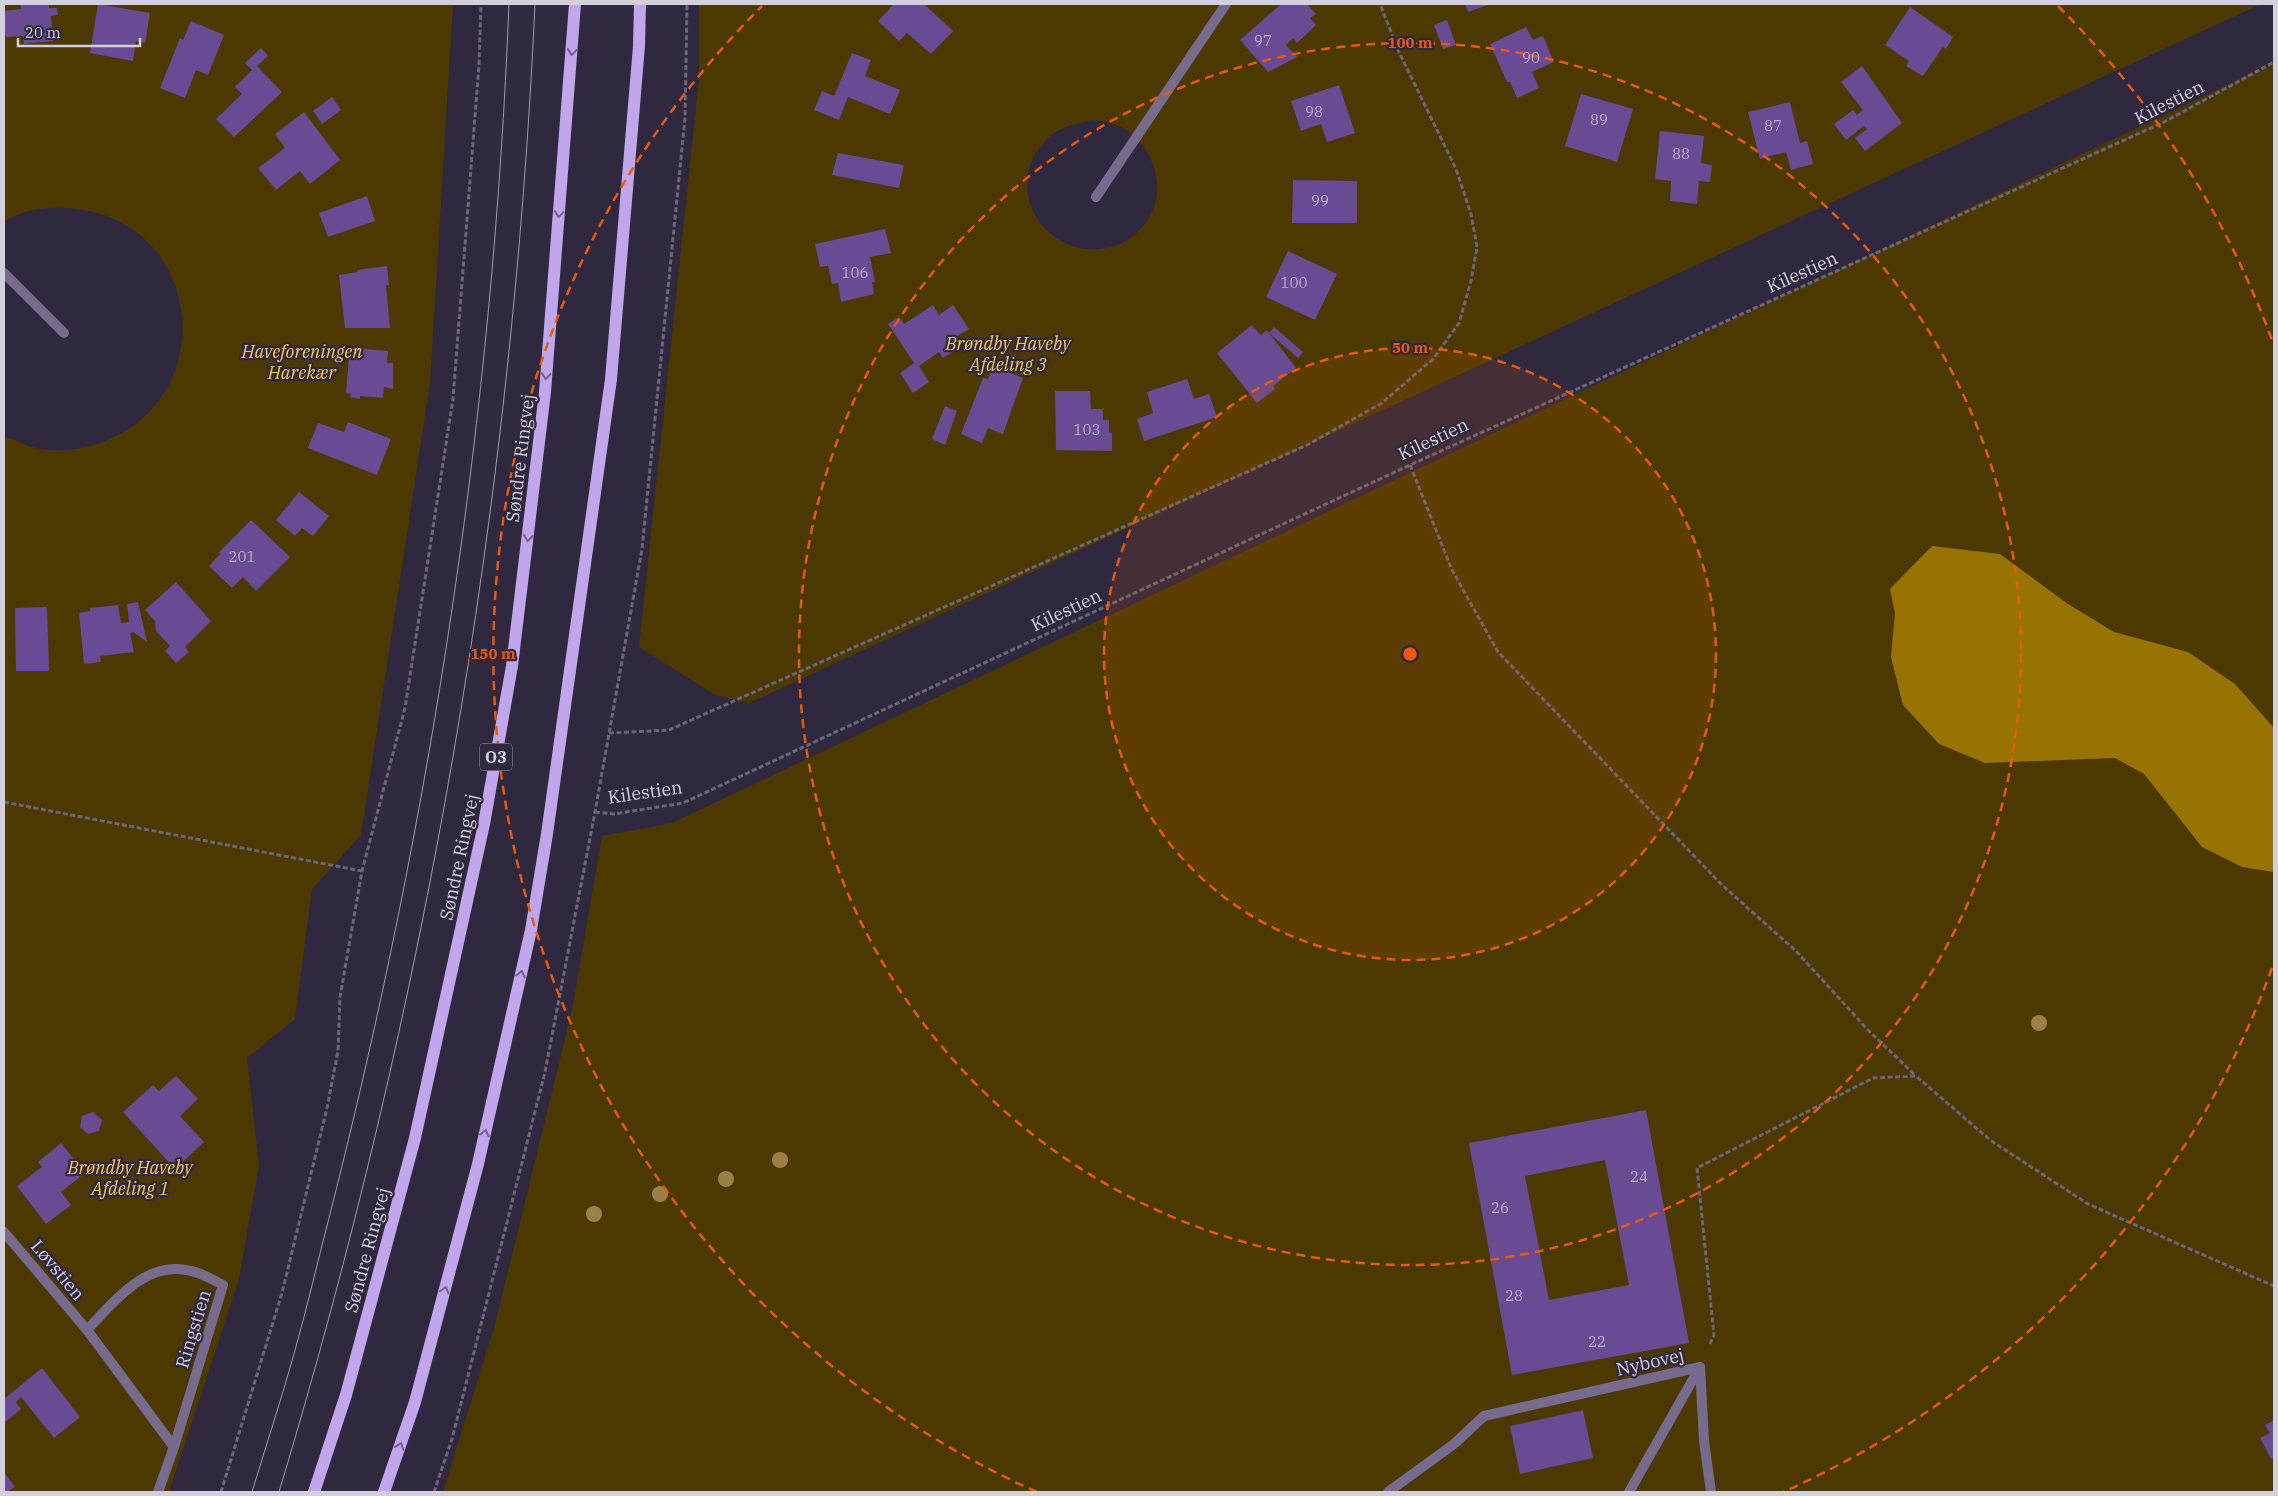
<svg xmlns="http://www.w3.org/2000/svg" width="2278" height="1496" viewBox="0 0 2278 1496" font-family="'IBM Plex Serif',serif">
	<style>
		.green { fill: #4c3901; fill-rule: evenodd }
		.water { fill: #967302 }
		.building { fill: #694b94; fill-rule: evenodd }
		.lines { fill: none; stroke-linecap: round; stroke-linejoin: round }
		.path { stroke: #6c6578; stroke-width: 3; stroke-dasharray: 5 2.5; stroke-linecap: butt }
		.lane { stroke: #766b8c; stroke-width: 10 }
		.street { stroke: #766b8c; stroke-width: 10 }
		.primary { stroke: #c0a7ec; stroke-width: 12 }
		.tram { stroke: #9f99a9; stroke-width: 1 }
		.tree { fill: #9d8046 }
		.oneway { stroke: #71618c }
		.ring { fill: none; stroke: #e8590c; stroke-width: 2.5; stroke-dasharray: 9 6 }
		.labels { text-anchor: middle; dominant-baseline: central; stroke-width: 4.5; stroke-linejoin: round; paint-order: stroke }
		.number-label { font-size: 15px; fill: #b9aecb }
		.shield { fill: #30283e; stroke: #a39dad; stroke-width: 1 }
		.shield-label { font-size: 16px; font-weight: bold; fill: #d4cfdd }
		.street-label { font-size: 18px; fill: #d4cfdd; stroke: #30283e }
		.park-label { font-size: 18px; font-style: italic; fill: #f7c84c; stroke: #30283e }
		.centre { fill: #e8590c; stroke: #30283e; stroke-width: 2.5 }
		.ring-label { font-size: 15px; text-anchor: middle; font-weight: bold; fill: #e8590c; stroke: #30283e; stroke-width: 4.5; stroke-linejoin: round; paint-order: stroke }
	</style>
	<rect width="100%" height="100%" fill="#30283e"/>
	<g class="green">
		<path d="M4,4H453L430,383L361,835L312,889L295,1019L247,1058L259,1165L239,1279L169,1492H4V436C13,439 22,444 32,447C57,454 86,450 110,439C218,392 202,230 84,210C58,205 27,207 4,222Z"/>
		<path d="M699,4H2261L749,703L715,695L639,647L699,79ZM1091,120C1098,121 1107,121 1113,124C1150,136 1169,184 1149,218C1140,233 1124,245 1107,248C1042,260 999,183 1049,137C1060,127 1076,124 1091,120Z"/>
		<polygon points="2274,63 2274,1492 443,1492 495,1324 572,1010 602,836 672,823"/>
	</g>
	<polygon class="water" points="1932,546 2000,554 2068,604 2114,632 2188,652 2235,684 2274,728 2274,872 2242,867 2202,847 2144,774 2115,758 1985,763 1939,744 1903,705 1891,657 1895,613 1890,589"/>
	<g class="building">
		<polygon points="20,4 49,4 49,8 57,8 58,15 51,16 53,41 24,44 23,36 6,37 4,30 4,11 21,9"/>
		<polygon points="98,4 150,13 145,43 136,41 133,61 90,53"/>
		<polygon points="894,4 924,4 953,31 931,54 907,33 899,41 878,21"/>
		<polygon points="1281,4 1307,4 1316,14 1310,18 1316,25 1297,43 1293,38 1286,45 1297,57 1268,72 1240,40"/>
		<polygon points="1465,4 1491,4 1468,12"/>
		<polygon points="1910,7 1953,37 1946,49 1943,47 1923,76 1906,66 1909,61 1885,45"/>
		<polygon points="1447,20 1456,45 1443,49 1434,25"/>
		<polygon points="191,21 224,35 208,75 196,70 185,98 160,88 180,38 183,40"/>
		<polygon points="1526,27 1533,40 1543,36 1554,62 1532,72 1539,88 1517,98 1510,82 1507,82 1490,44"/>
		<polygon points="261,48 268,56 257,66 282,92 234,137 216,119 242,94 235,87 252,70 245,63"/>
		<polygon points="852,53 871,60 865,76 900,90 890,114 848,97 839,120 814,110 822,91 834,96"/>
		<polygon points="1862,66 1902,123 1865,151 1855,138 1867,129 1864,126 1846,140 1834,124 1853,110 1857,115 1863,110 1841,82"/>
		<polygon points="1339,85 1355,133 1327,142 1321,124 1301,131 1291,101"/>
		<polygon points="1581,94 1633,109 1617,162 1565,146"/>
		<polygon points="332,97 341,110 322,124 313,111"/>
		<polygon points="1790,102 1800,143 1807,141 1813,164 1791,170 1786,152 1760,159 1748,112"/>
		<polygon points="304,112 340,160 310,184 300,171 276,190 258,168 285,148 275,134"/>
		<polygon points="1660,131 1704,136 1701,163 1712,165 1710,182 1699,181 1697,204 1670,201 1671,181 1655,179"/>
		<polygon points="838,153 904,165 899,188 832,175"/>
		<polygon points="1293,180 1357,181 1357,223 1292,223"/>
		<polygon points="367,196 375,221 328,237 319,213"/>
		<polygon points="885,229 891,253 870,257 875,282 872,282 874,294 841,302 838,283 832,284 828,266 820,267 815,244"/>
		<polygon points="1288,251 1337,274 1315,320 1266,297"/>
		<polygon points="387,266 389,285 386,285 390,328 345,328 339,275 358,272 357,270"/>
		<polygon points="933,305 939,315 953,305 969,329 954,338 960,347 943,358 939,352 919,366 929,382 913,393 900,373 914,363 888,324 899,317 904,324"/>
		<polygon points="1252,325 1261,335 1267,330 1269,333 1274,327 1303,352 1298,358 1269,333 1296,368 1273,386 1275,389 1257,403 1217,353"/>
		<polygon points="331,346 388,351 387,363 393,363 393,389 384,387 383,398 360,396 360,399 350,397 351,394 346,393 349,356 330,355"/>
		<polygon points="993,366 1023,378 1003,434 988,428 982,443 961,434 983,378 988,379"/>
		<polygon points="1187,379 1194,399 1209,394 1217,417 1144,441 1137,419 1153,413 1147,392"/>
		<polygon points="1055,391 1090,391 1091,409 1103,409 1103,420 1109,420 1109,432 1112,433 1112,451 1056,450"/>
		<polygon points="945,406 957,411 945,445 932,439"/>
		<polygon points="348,422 391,439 377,475 308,448 318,423 344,432"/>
		<polygon points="299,492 329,516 313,536 302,528 295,536 276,520"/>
		<polygon points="251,520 290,557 256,591 243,577 232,588 209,566 220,554 219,552"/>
		<polygon points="176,582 211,621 185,647 189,652 176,663 165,651 170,646 156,631 155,621 145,610"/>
		<polygon points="138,602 147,642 133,632 130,633 134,652 100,656 101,662 84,664 79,613 90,611 90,608 118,605 121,623 129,622 127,604"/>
		<polygon points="47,607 49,671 16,671 15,608"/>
		<polygon points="176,1076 198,1099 180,1116 204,1142 175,1169 123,1112 153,1085 159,1091"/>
		<path d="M1646,1110L1689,1343L1512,1375L1469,1143ZM1605,1160L1629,1285L1549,1300L1525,1176Z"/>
		<polygon points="93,1112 102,1120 99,1131 88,1134 80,1127 82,1116"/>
		<polygon points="61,1143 85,1173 61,1192 71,1205 46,1224 17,1186 42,1167 38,1162"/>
		<polygon points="42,1368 80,1417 54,1438 21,1397 16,1402 21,1409 4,1423 4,1399"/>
		<polygon points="1583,1410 1593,1458 1520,1474 1510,1426"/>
		<polygon points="2274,1420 2274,1457 2271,1459 2260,1438 2270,1433 2265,1425"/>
		<polygon points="4,1472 15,1487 7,1492 4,1492"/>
	</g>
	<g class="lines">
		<g class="path">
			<polyline points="1410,465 1452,570 1498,652 1722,885 1796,951 1868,1030 1915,1075"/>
			<polyline points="609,733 669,730 1307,445 1382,403 1433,359 1459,323 1471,281 1477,247 1471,214 1456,169 1399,52 1380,4"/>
			<polyline points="4,802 362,871"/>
			<polyline points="595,812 614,814 683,803 1410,465 2164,122 2274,62"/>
			<polyline points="1710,1344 1714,1335 1697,1168 1873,1078 1916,1076 1990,1140 2088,1204 2274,1286"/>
			<polyline points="221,1492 282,1293 327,1108 338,1051 340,997 362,871 405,708 453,399 479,65 481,4"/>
			<polyline points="434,1492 452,1439 545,1072 595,812 642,549 685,118 687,4"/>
		</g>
		<g class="lane">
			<polyline points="1388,1492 1454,1444 1484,1416"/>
			<polyline points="1629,1492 1700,1367"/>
		</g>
		<g class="street">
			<polyline points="1096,197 1226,4"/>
			<polyline points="4,273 64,333"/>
			<polyline points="4,1232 87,1330"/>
			<polyline points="1484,1416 1700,1367 1704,1441 1711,1492"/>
			<path d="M158,1492L174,1447L223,1285C213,1280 202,1273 191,1271C146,1259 114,1302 87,1330L174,1447"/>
		</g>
		<g class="primary">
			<polyline points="314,1492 346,1395 415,1138 484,824 512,666 545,392 575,4"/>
			<polyline points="384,1492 415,1402 478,1164 531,930 547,834 611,379 639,46 640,4"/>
		</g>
		<g class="tram">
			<path d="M252,1492C266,1446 281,1400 294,1354C307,1308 318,1260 330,1214C431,818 493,412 509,4"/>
			<path d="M279,1492C425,1009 512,508 535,4"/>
		</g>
	</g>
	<g class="tree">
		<circle cx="2039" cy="1023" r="8"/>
		<circle cx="780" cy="1160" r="8"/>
		<circle cx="726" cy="1179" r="8"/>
		<circle cx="660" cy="1194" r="8"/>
		<circle cx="594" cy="1214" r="8"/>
	</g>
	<defs><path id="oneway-chevron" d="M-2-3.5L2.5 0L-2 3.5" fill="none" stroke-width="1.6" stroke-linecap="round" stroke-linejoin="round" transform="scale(1.25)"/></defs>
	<g class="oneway">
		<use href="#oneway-chevron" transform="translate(572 52) rotate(95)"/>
		<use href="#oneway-chevron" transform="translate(559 214) rotate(95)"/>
		<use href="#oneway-chevron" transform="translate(546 376) rotate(95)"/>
		<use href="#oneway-chevron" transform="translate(528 538) rotate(97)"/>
		<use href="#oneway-chevron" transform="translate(521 974) rotate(-77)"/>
		<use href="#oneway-chevron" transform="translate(485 1133) rotate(-77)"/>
		<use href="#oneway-chevron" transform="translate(445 1290) rotate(-75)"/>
		<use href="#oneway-chevron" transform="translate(400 1446) rotate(-71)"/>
	</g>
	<circle cx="1410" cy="654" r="306" fill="#e8590c" fill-opacity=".12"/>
	<g class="ring">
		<circle cx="1410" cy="654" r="306"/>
		<circle cx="1410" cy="654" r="611"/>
		<path d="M2272 968A917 917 0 0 1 1783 1492M1037 1492A917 917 0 0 1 762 6M2058 6A917 917 0 0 1 2272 340"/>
	</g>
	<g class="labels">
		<g class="number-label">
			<text x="1263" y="40">97</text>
			<text x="1531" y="57">90</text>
			<text x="1314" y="111">98</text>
			<text x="1599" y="119">89</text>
			<text x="1773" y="125">87</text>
			<text x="1681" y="153">88</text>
			<text x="1320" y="200">99</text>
			<text x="855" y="272">106</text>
			<text x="1294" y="282">100</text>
			<text x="1087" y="429">103</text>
			<text x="242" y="556">201</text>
			<text x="1639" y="1176">24</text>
			<text x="1500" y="1207">26</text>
			<text x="1514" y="1295">28</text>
			<text x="1597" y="1341">22</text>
		</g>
		<rect class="shield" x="480" y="743.5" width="32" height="27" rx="4"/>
		<g class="shield-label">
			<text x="496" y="757">O3</text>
		</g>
		<g class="street-label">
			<text transform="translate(2169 102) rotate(-27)">Kilestien</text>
			<text transform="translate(1802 272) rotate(-24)">Kilestien</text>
			<text transform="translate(1433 439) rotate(-25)">Kilestien</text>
			<text transform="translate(520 458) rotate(-83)">Søndre Ringvej</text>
			<text transform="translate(1066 610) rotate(-25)">Kilestien</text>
			<text transform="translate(645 792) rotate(-8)">Kilestien</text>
			<text transform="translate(459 857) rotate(-78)">Søndre Ringvej</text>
			<text transform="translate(367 1250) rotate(-75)">Søndre Ringvej</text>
			<text transform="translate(58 1270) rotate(50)">Løvstien</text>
			<text transform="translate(193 1329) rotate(-73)">Ringstien</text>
			<text transform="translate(1650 1362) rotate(-13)">Nybovej</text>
		</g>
		<g class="park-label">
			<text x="1008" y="343">Brøndby Haveby<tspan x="1008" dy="21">Afdeling 3</tspan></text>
			<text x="302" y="351">Haveforeningen<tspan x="302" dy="21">Harekær</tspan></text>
			<text x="130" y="1167">Brøndby Haveby<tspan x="130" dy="21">Afdeling 1</tspan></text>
		</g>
	</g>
	<circle cx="1410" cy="654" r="8" class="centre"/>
	<g class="ring-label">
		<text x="1410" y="48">100 m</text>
		<text x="1410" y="353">50 m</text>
		<text x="493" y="659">150 m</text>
	</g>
	<rect width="2278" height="1496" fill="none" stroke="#d4cfdd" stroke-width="10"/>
	<path d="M18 38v8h122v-8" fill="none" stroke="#d4cfdd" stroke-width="2.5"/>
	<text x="25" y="38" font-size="15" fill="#d4cfdd" stroke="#30283e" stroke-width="4" paint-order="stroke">20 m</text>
</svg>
